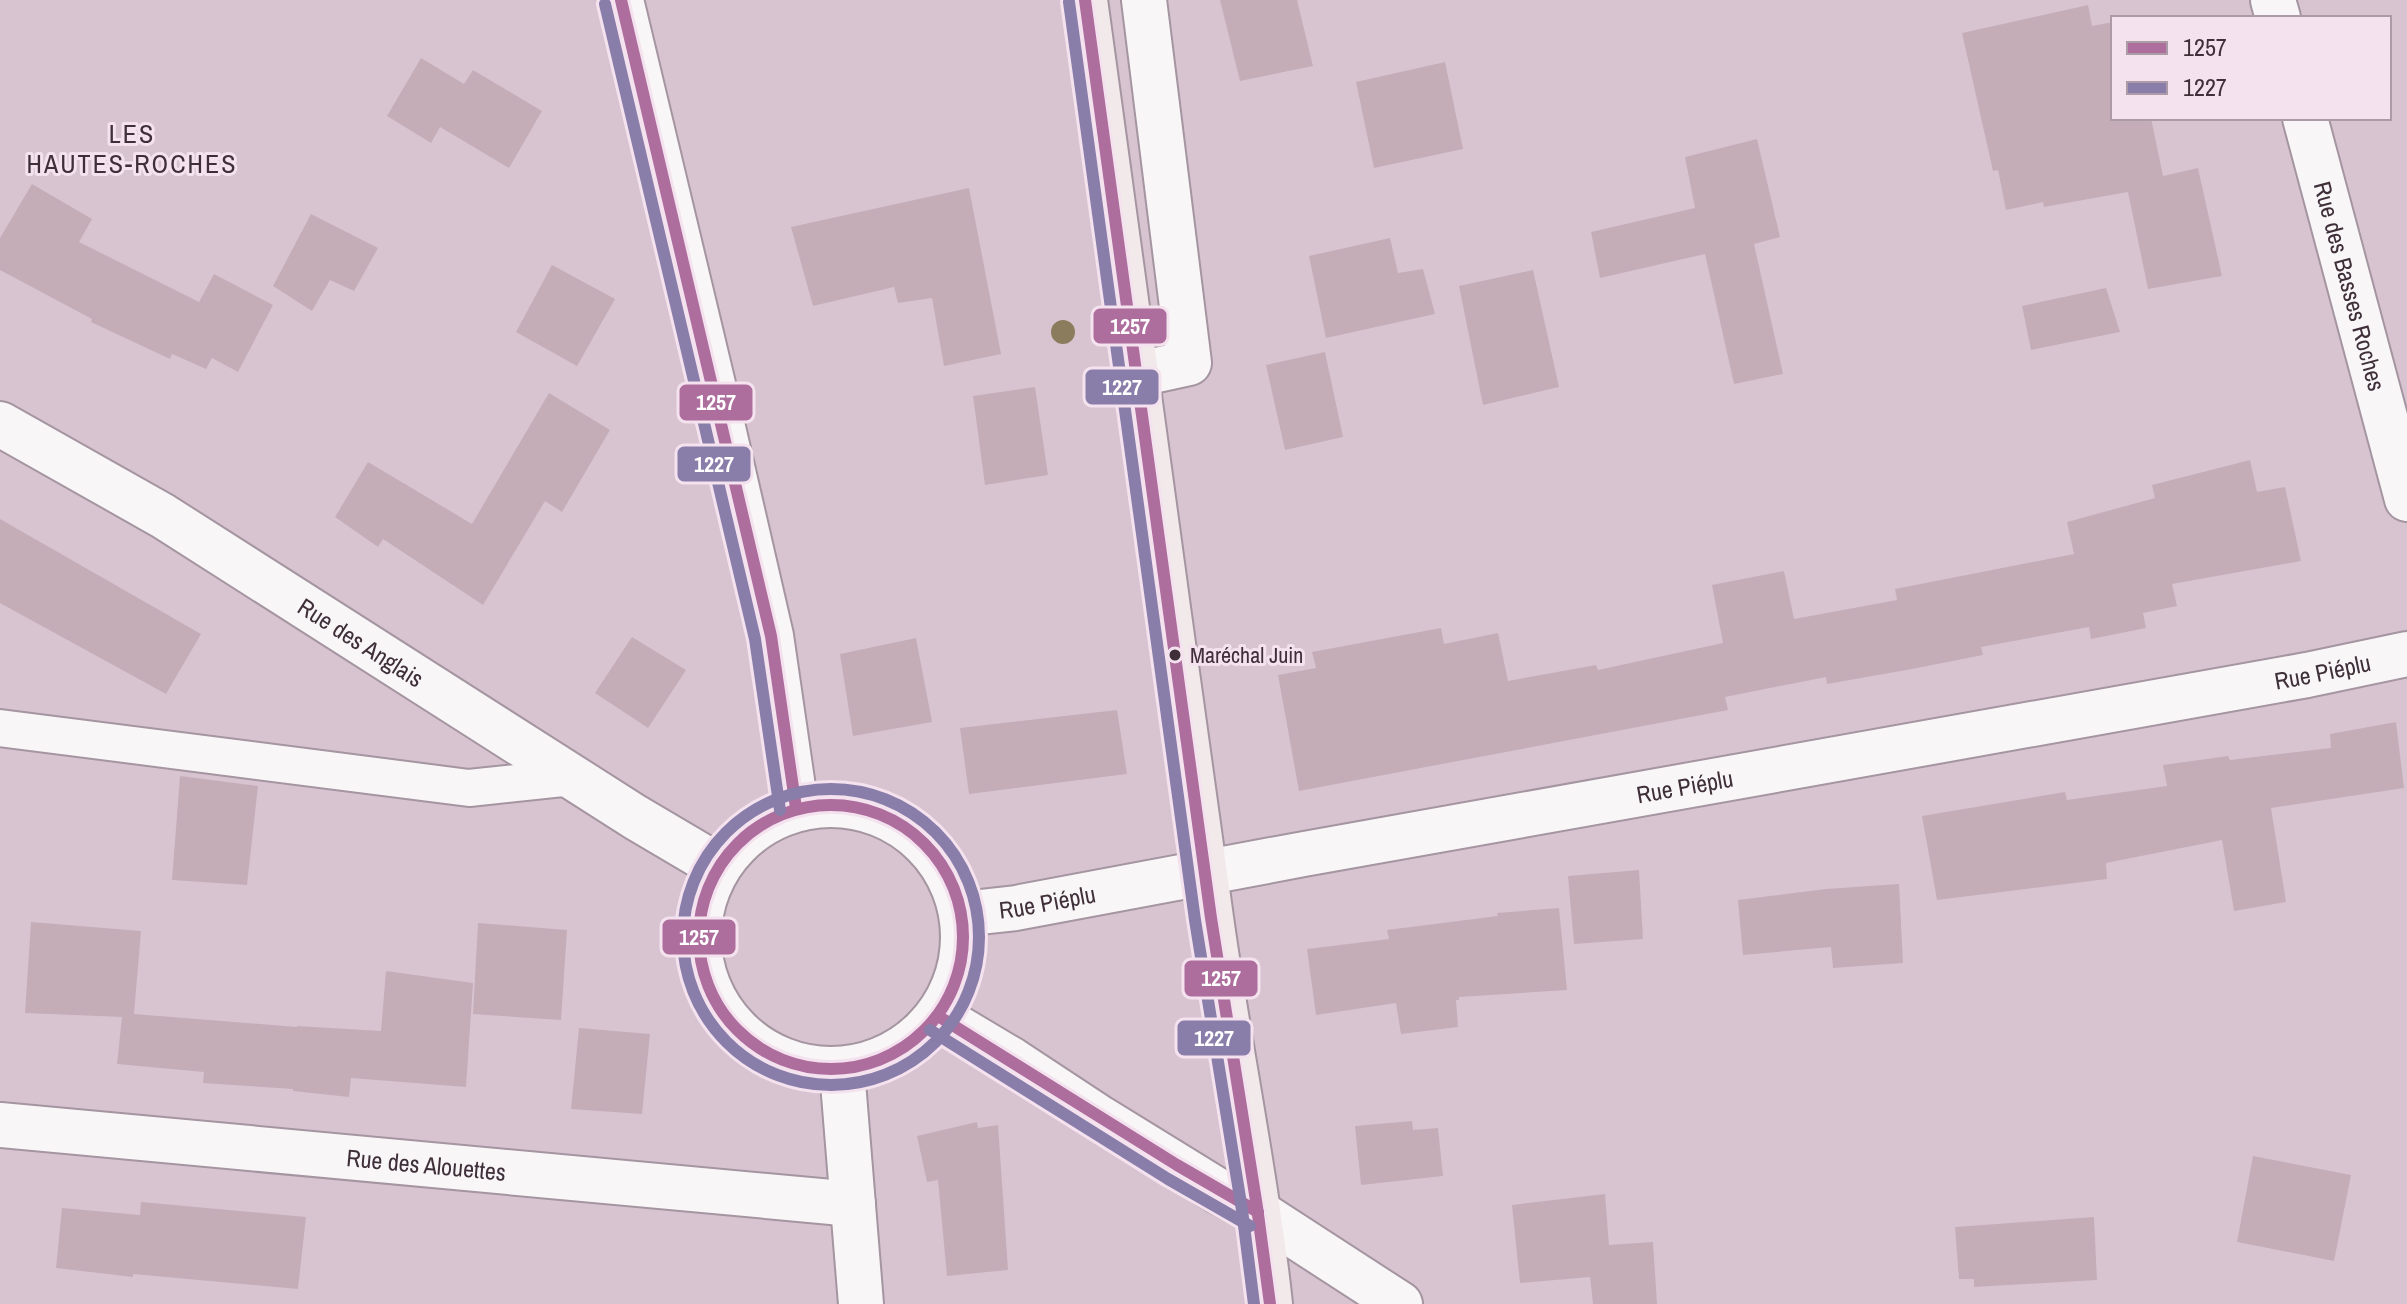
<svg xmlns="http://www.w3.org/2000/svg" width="2407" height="1304" viewBox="0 0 2407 1304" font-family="'Archivo Narrow',sans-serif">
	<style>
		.building { fill: #c5adb8 }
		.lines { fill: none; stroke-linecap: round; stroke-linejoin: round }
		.lane-casing { stroke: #a495a0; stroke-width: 40 }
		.street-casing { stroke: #a495a0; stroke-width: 48 }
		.secondary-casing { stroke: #a495a0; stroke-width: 48 }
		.lane { stroke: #f9f6f8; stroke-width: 36 }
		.street { stroke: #f9f6f8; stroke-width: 44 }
		.secondary { stroke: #f2eaea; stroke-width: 44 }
		.bus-1-casing { stroke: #f5e2ef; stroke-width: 18 }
		.bus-2-casing { stroke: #f5e2ef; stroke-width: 18 }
		.bus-1 { stroke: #ad6d9d; stroke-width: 12 }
		.bus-2 { stroke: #897da9; stroke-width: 12 }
		.tree { fill: #8c7c5e }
		.bus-dot { fill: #3e2f39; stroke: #f5e2ef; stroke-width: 3 }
		.labels { text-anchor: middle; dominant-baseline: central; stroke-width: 6; stroke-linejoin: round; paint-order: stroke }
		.bus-label { font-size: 22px; fill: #3e2f39; stroke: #f5e2ef; text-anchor: start }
		.street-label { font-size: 24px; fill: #3e2f39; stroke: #f5e2ef }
		.neighbourhood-label { font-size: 26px; letter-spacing: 2px; fill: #3e2f39; stroke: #f5e2ef }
		.line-badge { stroke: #f5e2ef; stroke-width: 3 }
		.badge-label { font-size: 22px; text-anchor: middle; font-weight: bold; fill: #fff }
	</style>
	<rect width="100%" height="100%" fill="#d8c4d1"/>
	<g class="building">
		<polygon points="1220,0 1297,0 1313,66 1240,81"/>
		<polygon points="2088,5 2092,26 2113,22 2113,118 2151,118 2163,176 2198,168 2222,276 2148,289 2128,192 2044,207 2043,202 2006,210 1998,170 1993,171 1962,33"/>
		<polygon points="421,58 464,84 473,70 542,111 509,168 440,127 431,143 387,116"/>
		<polygon points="1445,62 1463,149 1374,168 1356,82"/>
		<polygon points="1757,139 1780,237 1754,244 1783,374 1734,384 1705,254 1600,278 1591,232 1695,208 1685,157"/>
		<polygon points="32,184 92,219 79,242 199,302 214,274 273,305 238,372 212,358 206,369 172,354 170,359 91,322 92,319 0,270 0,238"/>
		<polygon points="969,188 1001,354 944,366 932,298 898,303 894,287 813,306 791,227"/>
		<polygon points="311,214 378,248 354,291 330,280 312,311 273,286"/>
		<polygon points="1390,238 1398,273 1423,269 1435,314 1326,338 1309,256"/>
		<polygon points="552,265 615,299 577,366 516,332"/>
		<polygon points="1533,270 1559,387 1483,405 1459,286"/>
		<polygon points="2106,288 2120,332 2031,350 2022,306"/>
		<polygon points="1325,352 1343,437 1285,450 1266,365"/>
		<polygon points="1035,387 1048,475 985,485 973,396"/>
		<polygon points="549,393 610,430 562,512 545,501 483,605 383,539 378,547 335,517 368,462 472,524"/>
		<polygon points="2250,460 2257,492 2285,487 2301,561 2172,584 2177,606 2143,613 2146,628 2091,639 2089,627 1981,647 1983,655 1912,669 1827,684 1826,677 1725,697 1728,710 1299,791 1278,675 1316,668 1312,652 1441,628 1444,644 1498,633 1508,681 1596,665 1598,670 1723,643 1712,585 1784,571 1794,619 1897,600 1895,589 2074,554 2067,522 2155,498 2152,485"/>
		<polygon points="0,519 201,634 166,694 0,603"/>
		<polygon points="632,637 686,670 648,728 595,693"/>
		<polygon points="916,638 932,722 853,736 840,654"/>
		<polygon points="1117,710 1127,774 969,794 960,728"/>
		<polygon points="2396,722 2404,788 2271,808 2286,902 2234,911 2222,840 2106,863 2107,879 1937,900 1922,816 2065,792 2067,800 2167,786 2163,765 2228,756 2230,760 2331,748 2330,734"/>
		<polygon points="180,776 258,786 247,885 172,880"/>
		<polygon points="1639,870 1643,939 1574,944 1568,876"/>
		<polygon points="1899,884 1903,963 1833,968 1831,947 1743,955 1738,900 1826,889"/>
		<polygon points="1559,908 1567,990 1459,997 1459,1000 1456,1000 1458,1027 1401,1034 1396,1003 1316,1015 1307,949 1389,939 1387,930 1498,916 1497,913"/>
		<polygon points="31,922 141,931 134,1014 297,1027 297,1026 381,1031 386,971 473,983 466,1087 351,1078 349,1097 293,1091 293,1089 203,1083 204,1072 117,1064 122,1017 25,1013"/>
		<polygon points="478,923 567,930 561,1020 473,1014"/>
		<polygon points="579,1028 650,1034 642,1114 571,1109"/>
		<polygon points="1412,1121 1413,1130 1438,1128 1443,1176 1361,1185 1355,1126"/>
		<polygon points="977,1122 978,1128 998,1125 1008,1270 947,1276 938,1180 927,1182 917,1136"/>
		<polygon points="2253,1156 2351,1175 2334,1261 2237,1242"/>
		<polygon points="1605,1194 1609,1245 1653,1242 1657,1304 1593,1304 1590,1277 1520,1283 1512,1205"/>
		<polygon points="141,1202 306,1217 298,1289 133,1274 133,1277 56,1268 62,1208 140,1215"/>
		<polygon points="2094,1217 2097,1280 1974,1287 1974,1279 1959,1279 1955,1227"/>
	</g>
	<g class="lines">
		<g class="lane-casing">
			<polyline id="lane" points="0,728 469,788 572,777"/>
		</g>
		<g class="street-casing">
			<g id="street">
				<polyline points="621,0 712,380 771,636 796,808"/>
				<polyline points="2273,0 2278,18"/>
				<path id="s1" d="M2305,118L2407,499"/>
				<polyline points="1134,375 1189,363 1144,0"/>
				<path id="s2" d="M0,424L163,516L635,817L718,866"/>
				<circle cx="831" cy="937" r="132"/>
				<path id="s3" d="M962,914L1016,908L1304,854L2307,675L2407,654"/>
				<polyline points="938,1016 1012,1060 1100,1118 1220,1192 1258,1212 1400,1304"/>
				<polyline points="842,1070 861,1304"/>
				<path id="s4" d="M0,1125L853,1204"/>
			</g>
		</g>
		<g class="secondary-casing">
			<path id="secondary" d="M1085,0C1125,306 1169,612 1211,918C1229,1047 1256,1175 1270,1304"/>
		</g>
		<use href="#lane" class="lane"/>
		<use href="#street" class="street"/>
		<use href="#secondary" class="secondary"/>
		<g class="bus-1-casing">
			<g id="bus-1">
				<polyline points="621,0 771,636 796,808"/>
				<polyline points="1085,0 1211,918 1257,1207 1270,1304"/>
				<circle cx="831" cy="937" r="132"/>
				<polyline points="938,1016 1177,1165 1258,1212"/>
			</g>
		</g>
		<g class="bus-2-casing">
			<g id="bus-2">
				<polyline points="1069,2 1195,920 1242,1210 1254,1304"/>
				<polyline points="605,4 755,639 780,810"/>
				<circle cx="831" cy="937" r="148"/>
				<polyline points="930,1030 1168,1179 1250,1226"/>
			</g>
		</g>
		<use href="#bus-1" class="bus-1"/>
		<use href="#bus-2" class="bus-2"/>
	</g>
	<circle class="tree" cx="1063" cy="332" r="12"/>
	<circle class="bus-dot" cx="1175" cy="655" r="7"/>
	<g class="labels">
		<g class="bus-label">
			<text x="1190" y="655">Maréchal Juin</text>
		</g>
		<g class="street-label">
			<text stroke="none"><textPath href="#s1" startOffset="174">Rue des Basses Roches</textPath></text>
			<text stroke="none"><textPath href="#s2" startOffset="422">Rue des Anglais</textPath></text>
			<text stroke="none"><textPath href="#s3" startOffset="1382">Rue Piéplu</textPath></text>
			<text stroke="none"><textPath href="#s3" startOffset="734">Rue Piéplu</textPath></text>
			<text stroke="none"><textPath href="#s3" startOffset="86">Rue Piéplu</textPath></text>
			<text stroke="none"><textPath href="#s4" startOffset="428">Rue des Alouettes</textPath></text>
		</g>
		<g class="neighbourhood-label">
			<text x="132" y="133">LES<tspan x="132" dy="30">HAUTES-ROCHES</tspan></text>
		</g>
	</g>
	<g class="line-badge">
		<rect x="1092" y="307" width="76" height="38" rx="8" fill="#ad6d9d"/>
		<rect x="1084" y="368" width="76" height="38" rx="8" fill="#897da9"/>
		<rect x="678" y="383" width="76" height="39" rx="8" fill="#ad6d9d"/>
		<rect x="676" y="445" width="76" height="38" rx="8" fill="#897da9"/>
		<rect x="661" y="918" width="76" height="38" rx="8" fill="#ad6d9d"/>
		<rect x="1183" y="959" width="76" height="39" rx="8" fill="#ad6d9d"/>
		<rect x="1176" y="1019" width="76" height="38" rx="8" fill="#897da9"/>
	</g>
	<g class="badge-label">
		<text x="1130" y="334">1257</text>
		<text x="1122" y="395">1227</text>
		<text x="716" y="410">1257</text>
		<text x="714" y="472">1227</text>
		<text x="699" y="945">1257</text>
		<text x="1221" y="986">1257</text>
		<text x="1214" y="1046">1227</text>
	</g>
	<rect x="2111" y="16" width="280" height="104" fill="#f5e2ef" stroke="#ac9aa6" stroke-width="2"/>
	<rect x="2127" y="42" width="40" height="12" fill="#ad6d9d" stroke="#ac9aa6" stroke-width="2"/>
	<text x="2183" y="56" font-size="24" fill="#3e2f39">1257</text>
	<rect x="2127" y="82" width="40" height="12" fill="#897da9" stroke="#ac9aa6" stroke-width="2"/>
	<text x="2183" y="96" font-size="24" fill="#3e2f39">1227</text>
</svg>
